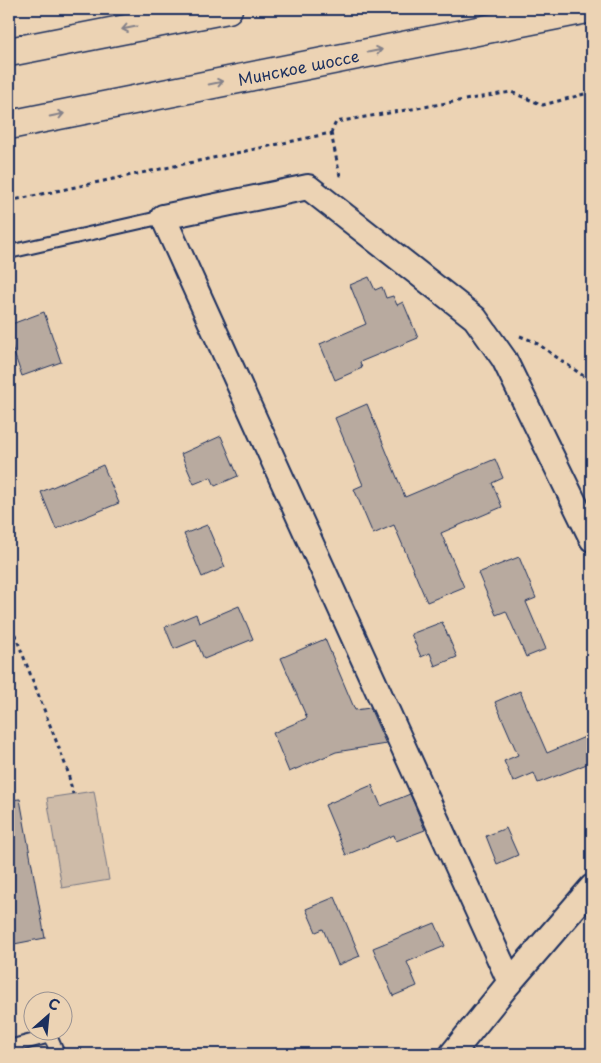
<svg xmlns="http://www.w3.org/2000/svg" width="601" height="1063" viewBox="0 0 601 1063" font-family="'Playpen Sans',sans-serif">
	<style>
		.green { fill: #cebba8; stroke: #747583 }
		.building { fill: #b8aa9f; stroke: #1b2f5e }
		.lines { fill: none; stroke-linecap: round; stroke-linejoin: round }
		.service-casing { stroke: #1b2f5e; stroke-width: 16 }
		.minor-casing { stroke: #1b2f5e; stroke-width: 28 }
		.trunk-casing { stroke: #1b2f5e; stroke-width: 31 }
		.path { stroke: #1b2f5e; stroke-width: 3; stroke-dasharray: 4 4; stroke-linecap: butt }
		.service { stroke: #ecd3b4; stroke-width: 12 }
		.minor { stroke: #ecd3b4; stroke-width: 24 }
		.trunk { stroke: #ecd3b4; stroke-width: 28 }
		.oneway { stroke: #848189 }
		.labels { text-anchor: middle; dominant-baseline: central; stroke-width: 4; stroke-linejoin: round; paint-order: stroke }
		.street-label { font-size: 16px; fill: #1b2f5e; stroke: #ecd3b4 }
	</style>
	<rect width="100%" height="100%" fill="#ecd3b4"/>
	<filter id="ink" filterUnits="userSpaceOnUse"><feTurbulence type="fractalNoise" baseFrequency=".02" numOctaves="2"/><feDisplacementMap in="SourceGraphic" scale="10" xChannelSelector="R" yChannelSelector="G"/><feConvolveMatrix kernelMatrix="1 2 1 2 8 2 1 2 1" color-interpolation-filters="sRGB"/></filter>
	<g filter="url(#ink)">
		<polygon class="green" points="94,791 109,880 62,888 47,798"/>
		<g class="building">
			<polygon points="369,277 375,290 382,287 386,298 393,296 397,305 403,302 418,338 360,362 362,368 335,380 320,344 366,324 350,285"/>
			<polygon points="44,312 61,362 22,376 9,339 9,325"/>
			<polygon points="367,404 405,497 495,459 503,478 492,483 502,507 441,533 464,587 427,602 394,525 373,534 354,489 363,485 335,418"/>
			<polygon points="221,436 238,476 215,486 211,477 194,484 181,454"/>
			<polygon points="103,465 119,503 56,529 41,492"/>
			<polygon points="207,525 225,567 202,577 184,534"/>
			<polygon points="519,557 536,598 526,602 546,649 526,657 506,611 496,615 478,573"/>
			<polygon points="239,606 253,639 204,659 196,640 174,649 165,627 196,614 199,623"/>
			<polygon points="442,622 457,657 435,666 430,653 421,657 411,634"/>
			<polygon points="325,639 355,710 370,708 386,744 336,752 289,772 273,733 307,718 281,658"/>
			<polygon points="520,691 547,753 592,734 592,762 538,783 534,773 513,782 504,761 518,755 495,702"/>
			<polygon points="372,785 381,806 410,794 425,830 396,841 394,835 346,855 325,805"/>
			<polygon points="20,799 45,938 9,945 9,800"/>
			<polygon points="506,828 518,855 497,864 486,836"/>
			<polygon points="335,897 360,956 338,965 323,929 316,932 306,909"/>
			<polygon points="435,923 445,946 407,962 417,986 393,996 373,948"/>
		</g>
		<g class="lines">
			<g class="service-casing">
				<g id="service">
					<polyline points="9,252 163,217"/>
					<polyline points="9,1047 50,1036 58,1054"/>
				</g>
			</g>
			<g class="minor-casing">
				<g id="minor">
					<polyline points="510,982 163,217 308,187 475,318 504,359 592,539"/>
					<polyline points="452,1054 510,982 592,887"/>
				</g>
			</g>
			<g class="trunk-casing">
				<g id="trunk">
					<polyline points="9,52 228,9"/>
					<path id="s1" d="M9,125L587,9"/>
				</g>
			</g>
			<g class="path">
				<polyline points="331,133 340,176 339,178"/>
				<polyline points="9,201 331,133 336,122 511,92 543,105 592,92"/>
				<polyline points="520,336 535,342 592,382"/>
				<polyline points="9,619 67,769 73,794"/>
			</g>
			<use href="#service" class="service"/>
			<use href="#minor" class="minor"/>
			<use href="#trunk" class="trunk"/>
		</g>
		<defs><path id="oneway-shaft" d="M-6 0H5M1.5-3L5.5 0L1.5 3" fill="none" stroke-width="1.6" stroke-linecap="round" stroke-linejoin="round" transform="scale(1.25)"/></defs>
		<g class="oneway">
			<use href="#oneway-shaft" transform="translate(129 28) rotate(169)"/>
			<use href="#oneway-shaft" transform="translate(375 51) rotate(-11)"/>
			<use href="#oneway-shaft" transform="translate(216 83) rotate(-11)"/>
			<use href="#oneway-shaft" transform="translate(57 115) rotate(-11)"/>
		</g>
	</g>
	<g class="labels">
		<g class="street-label">
			<text stroke="none"><textPath href="#s1" startOffset="295">Минское шоссе</textPath></text>
		</g>
	</g>
	<rect width="601" height="1063" fill="none" stroke="#ecd3b4" stroke-width="30"/>
	<rect x="15" y="15" width="571" height="1033" fill="none" stroke="#1b2f5e" stroke-width="2" filter="url(#ink)"/>
	<g transform="translate(48 1016) rotate(27)"><circle r="24" fill="#ecd3b4" stroke="#989192"/>
	<path d="M0-4L9 19L0 12L-9 19Z" fill="#1b2f5e"/>
	<text y="-8" font-size="14" font-weight="bold" text-anchor="middle" fill="#1b2f5e">С</text>
	</g>
</svg>
